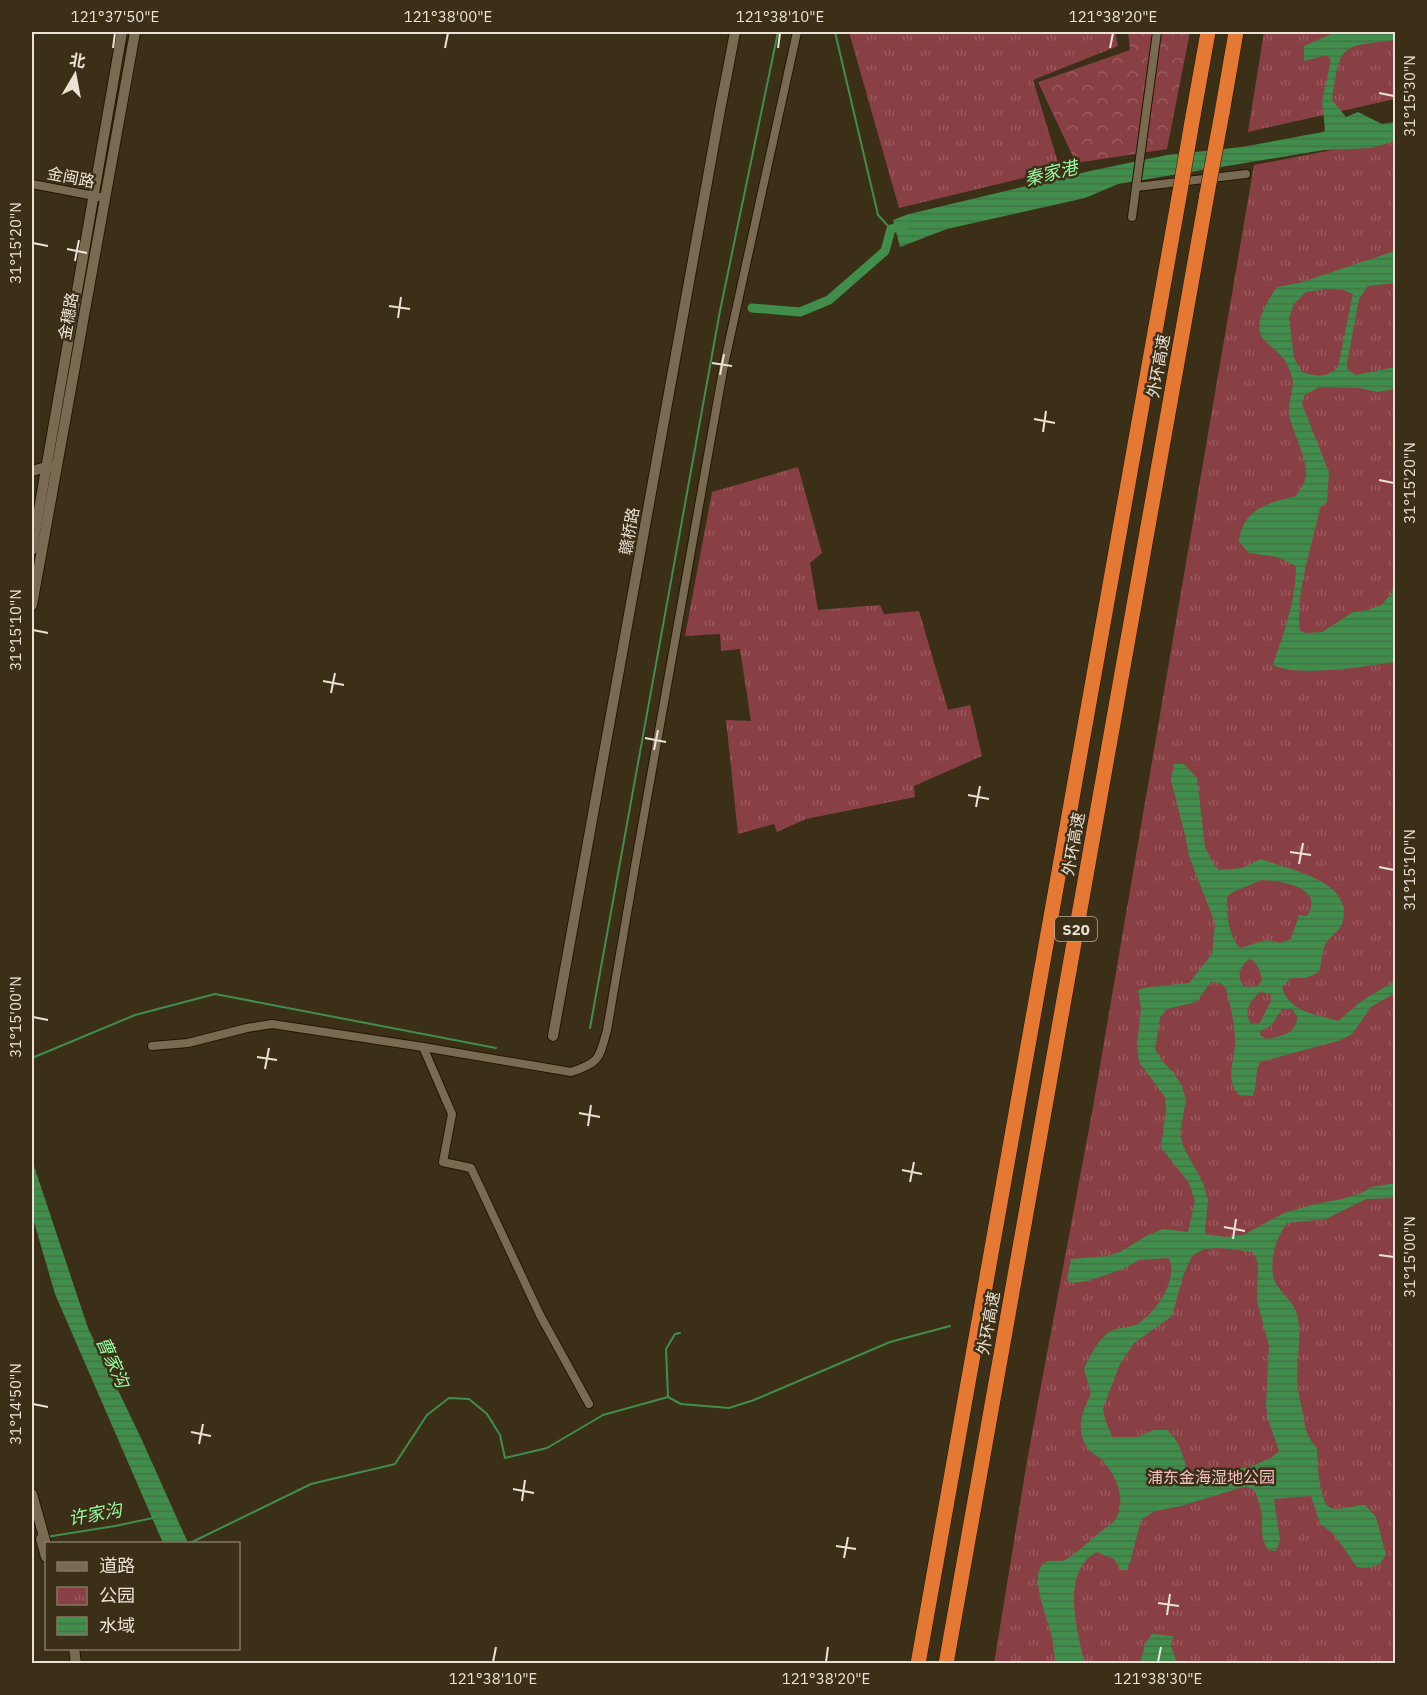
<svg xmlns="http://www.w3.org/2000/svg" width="1427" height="1695" viewBox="0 0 1427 1695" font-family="'IBM Plex Sans','Noto Sans SC',sans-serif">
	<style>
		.forest { fill: url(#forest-crowns) }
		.park { fill: url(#park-tufts) }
		.water { fill: url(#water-rules); fill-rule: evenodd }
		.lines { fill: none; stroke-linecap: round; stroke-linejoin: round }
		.stream { stroke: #418d4c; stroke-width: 2 }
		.canal { stroke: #418d4c; stroke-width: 9 }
		.minor-casing { stroke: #221702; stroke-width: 10 }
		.tertiary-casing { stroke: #221702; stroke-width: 12 }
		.motorway-casing { stroke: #221702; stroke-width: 16 }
		.minor { stroke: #796b52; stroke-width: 8 }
		.tertiary { stroke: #796b52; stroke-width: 10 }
		.motorway { stroke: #e57933; stroke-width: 15 }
		.motorway-bridge-casing { stroke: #221702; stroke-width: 16; stroke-linecap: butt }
		.motorway-bridge { stroke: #e57933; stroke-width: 15 }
		.ticks { fill: none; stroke: #eae2d4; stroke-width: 2 }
		.labels { text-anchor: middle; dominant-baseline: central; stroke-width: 5; stroke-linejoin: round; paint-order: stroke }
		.shield { fill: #3c2f18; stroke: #b6ac9c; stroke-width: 1.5 }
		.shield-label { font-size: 15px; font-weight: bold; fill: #eae2d4 }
		.street-label { font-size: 16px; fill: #eae2d4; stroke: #3c2f18 }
		.park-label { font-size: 16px; fill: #f5c0c1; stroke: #3c2f18 }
		.water-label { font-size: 18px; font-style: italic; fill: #95f99f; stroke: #3c2f18 }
		.neatline { fill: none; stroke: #eae2d4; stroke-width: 2 }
		.ticks-label { font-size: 15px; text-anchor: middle; fill: #eae2d4 }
	</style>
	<defs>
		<pattern id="forest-crowns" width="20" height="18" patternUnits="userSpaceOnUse" patternTransform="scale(1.5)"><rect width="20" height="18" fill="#894045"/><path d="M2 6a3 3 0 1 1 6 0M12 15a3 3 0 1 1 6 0" fill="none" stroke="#9a5b5f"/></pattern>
		<pattern id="park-tufts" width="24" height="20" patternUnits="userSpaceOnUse" patternTransform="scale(1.5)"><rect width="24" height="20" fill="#894045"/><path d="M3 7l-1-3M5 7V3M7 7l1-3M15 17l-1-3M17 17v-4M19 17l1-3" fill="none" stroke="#9a5b5f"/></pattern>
		<pattern id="water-rules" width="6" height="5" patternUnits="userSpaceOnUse" patternTransform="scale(1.5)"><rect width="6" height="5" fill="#418d4c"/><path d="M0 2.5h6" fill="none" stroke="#437348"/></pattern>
	</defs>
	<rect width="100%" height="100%" fill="#3c2f18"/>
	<polygon class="forest" points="1128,32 1190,32 1167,149 1076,163 1038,82 1130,50"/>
	<g class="park">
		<polygon points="849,32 1115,32 1118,46 1033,80 1060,169 899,208"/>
		<polygon points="1264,32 1395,32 1395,99 1248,132"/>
		<polygon points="1395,138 1395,1663 994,1664 1027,1461 1093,1107 1254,165"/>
		<polygon points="798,467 822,553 810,563 818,610 880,605 884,614 919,611 948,710 970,705 982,756 914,786 915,797 806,819 777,832 774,824 738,834 726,720 751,721 740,649 721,651 720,634 685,636 712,492"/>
	</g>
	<g class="water">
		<path d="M1349,32H1395V40C1340,47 1341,42 1332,100L1346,117L1358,112L1382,124L1395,122V141L1371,148L1324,150L1118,184L1085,198L947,229L900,247L893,220L909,214L1090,171L1167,155L1242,147L1323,132L1325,130L1322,101L1331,60L1327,55L1304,61V46L1334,33Z"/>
		<path d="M1395,251V283L1368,286L1359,299L1347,363V369L1356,375L1395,367V389L1377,392L1360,388L1319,387L1303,396L1302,404L1329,472L1327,501L1320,508C1312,546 1295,593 1300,631L1307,633L1322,632L1353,612L1368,610L1381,605L1392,593L1395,571V662C1366,666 1298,678 1273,665C1284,632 1296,601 1296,566L1277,557L1249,553L1239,542C1242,509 1268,503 1296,496C1299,491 1304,485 1305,480C1311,463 1291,431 1289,413C1288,402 1295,387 1292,377C1286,356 1279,354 1265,341C1250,326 1268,300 1277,287L1299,283ZM1327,289L1343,290L1353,294L1338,367C1327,378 1316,377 1302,372L1294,358L1289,318L1294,304L1306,292Z"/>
		<path d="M1174,764H1184L1197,778L1205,847L1213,863L1219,870L1242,868L1261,859C1288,870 1356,880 1342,924C1339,933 1328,937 1325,945C1322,951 1322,963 1319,972L1306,978H1291L1282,987C1289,1013 1317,1014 1338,1021L1363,1000L1395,981V993L1371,1007L1352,1034L1341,1040L1260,1062C1254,1074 1258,1082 1253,1096L1239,1095C1225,1079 1234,1064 1235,1045C1236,1027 1230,1005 1226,988L1220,983L1211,982L1196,1002L1167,1009L1160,1018L1155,1049L1163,1062L1173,1072L1182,1086L1186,1100L1180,1133L1183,1146L1203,1183L1208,1200L1205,1234L1226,1237L1243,1235L1284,1213L1315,1204L1342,1199L1362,1193L1371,1187L1395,1183V1198L1366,1199L1326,1219L1287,1223C1277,1237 1270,1256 1273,1275C1276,1291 1293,1299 1297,1314C1302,1334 1297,1357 1297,1378C1297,1390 1301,1403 1303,1415C1305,1428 1307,1438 1317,1448C1317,1459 1319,1505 1331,1508C1340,1511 1355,1505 1365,1505L1376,1517L1386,1555L1379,1565L1366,1568L1357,1567L1333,1533L1320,1524L1311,1496L1274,1499L1280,1540L1276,1551L1268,1550C1258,1532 1264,1527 1261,1510C1260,1504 1257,1497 1255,1491L1247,1487L1240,1488L1181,1506L1155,1511L1141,1520L1130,1563L1126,1570H1121L1114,1559L1097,1552C1059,1572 1078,1630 1084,1663H1057C1053,1654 1054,1646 1052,1637C1048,1619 1030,1580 1042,1565C1049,1557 1059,1564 1067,1559C1081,1550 1096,1534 1111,1524C1130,1507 1117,1473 1100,1458C1093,1453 1088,1451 1084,1442C1077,1424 1083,1410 1091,1394L1084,1369C1089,1357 1098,1340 1108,1333C1117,1326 1130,1329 1139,1323C1157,1311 1178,1280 1169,1258L1139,1260L1123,1269L1088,1281L1072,1283L1067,1280L1071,1259L1107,1256L1120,1252L1146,1236L1163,1229L1188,1232L1195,1201L1189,1183L1161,1147L1166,1110L1165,1097L1139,1062L1137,1045L1141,1009L1138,990L1149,987L1189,983L1212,954L1215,923L1189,856L1186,839L1171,780ZM1262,880C1281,881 1326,887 1307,916L1299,915L1291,939L1280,943L1266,940L1240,948C1229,937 1226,912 1227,897L1233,892ZM1250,959C1258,963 1260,971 1262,980L1258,986L1245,987C1235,978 1240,965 1250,959ZM1260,992L1270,994L1272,999L1260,1023L1251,1024C1243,1011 1250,1001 1260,992ZM1282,1009H1292L1297,1017C1297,1034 1281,1036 1266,1039L1260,1035L1261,1030L1271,1026ZM1220,1248L1253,1252L1258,1263L1257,1301L1269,1346L1266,1405L1268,1419L1279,1451L1271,1458L1252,1466L1236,1469L1205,1482L1193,1479C1181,1461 1185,1446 1167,1430H1154L1137,1437H1112L1105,1419L1103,1408L1120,1364L1134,1343L1172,1316L1183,1276L1192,1256L1204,1249Z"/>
		<polygon points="32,1160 88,1328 141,1438 188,1543 163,1543 55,1294 32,1215"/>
		<polygon points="1152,1634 1173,1636 1171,1646 1177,1663 1140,1663 1145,1644"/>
	</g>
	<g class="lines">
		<g class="stream">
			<polyline points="835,32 878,215 891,229"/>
			<polyline points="590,1028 720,311 778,32"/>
			<polyline points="32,1058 135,1015 215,994 496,1048"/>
			<polyline points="668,1397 681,1404 729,1408 754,1400 890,1342 950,1326"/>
			<polyline points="46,1537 115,1526 153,1518"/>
			<polyline points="188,1544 311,1484 395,1464 427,1415 449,1398 469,1399 487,1414 500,1435 505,1458 547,1448 603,1415 668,1397 666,1349 675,1334 680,1333"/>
		</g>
		<polyline class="canal" points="752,308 800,312 829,300 885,251 891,229 907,225"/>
		<g class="minor-casing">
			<g id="minor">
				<polyline points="32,184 105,198"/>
				<polyline points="1136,187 1246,174"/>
				<polyline points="1132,217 1157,32"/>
				<path d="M152,1046L188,1043L247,1028L272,1024L423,1047L571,1072C601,1062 599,1058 607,1030L638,849L724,365L797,32"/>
				<polyline points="423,1047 452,1114 443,1162 471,1168 540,1315 589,1404"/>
			</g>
		</g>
		<g class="tertiary-casing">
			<g id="tertiary">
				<polyline points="32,471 50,466"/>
				<polyline points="32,550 122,32"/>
				<polyline points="32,605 135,32"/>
				<polyline points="553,1036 720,110 735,32"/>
				<polyline points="32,1494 46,1544"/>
				<polyline points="41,1539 46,1557"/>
				<polyline points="74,1648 76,1664"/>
			</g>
		</g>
		<g class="motorway-casing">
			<g id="motorway">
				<polyline points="1222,113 1236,32"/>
				<polyline points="1193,116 1208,32"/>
				<polyline points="918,1664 1179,197"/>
				<polyline points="946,1664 1207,194"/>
			</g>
		</g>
		<use href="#minor" class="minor"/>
		<use href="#tertiary" class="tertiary"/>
		<use href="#motorway" class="motorway"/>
		<g class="motorway-bridge-casing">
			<g id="motorway-bridge">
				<polyline points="1207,194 1222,113"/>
				<polyline points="1179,197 1193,116"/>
			</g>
		</g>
		<use href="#motorway-bridge" class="motorway-bridge"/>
	</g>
	<path class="ticks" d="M113,48L115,33M445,48L448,33M778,48L780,33M1110,48L1113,33M1379,93L1394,96M33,243L48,246M67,249L87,253M75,261L79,240M389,306L410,309M398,318L401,297M712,363L732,366M720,375L724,354M1034,419L1055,423M1043,432L1046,411M1379,480L1394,483M33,630L48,633M323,681L344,685M331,693L335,673M645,738L666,742M654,750L658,730M968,795L989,799M976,807L980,786M1290,852L1311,855M1299,864L1303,843M1379,867L1394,870M33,1017L48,1020M257,1057L277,1060M265,1069L269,1048M579,1113L600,1117M588,1126L591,1105M902,1170L922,1174M910,1182L914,1162M1224,1227L1245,1231M1233,1239L1236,1219M1379,1255L1394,1257M33,1404L48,1407M191,1432L211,1436M199,1444L203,1424M513,1489L534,1493M522,1501L525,1480M836,1546L856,1549M844,1558L848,1537M1158,1603L1179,1606M1167,1615L1170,1594M493,1662L496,1647M826,1662L828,1647M1158,1662L1161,1647"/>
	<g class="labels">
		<rect class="shield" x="1055" y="917" width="42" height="24" rx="4.5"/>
		<g class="shield-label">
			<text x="1076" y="929">S20</text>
		</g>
		<g class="street-label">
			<text transform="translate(71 177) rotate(11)">金闽路</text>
			<text transform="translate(68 316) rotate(-80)">金穗路</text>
			<text transform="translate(1158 366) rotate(-80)">外环高速</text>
			<text transform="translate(629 531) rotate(-80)">赣桥路</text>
			<text transform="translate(1073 844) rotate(-80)">外环高速</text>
			<text transform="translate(988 1323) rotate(-80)">外环高速</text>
		</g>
		<g class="park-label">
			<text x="1211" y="1477">浦东金海湿地公园</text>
		</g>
		<g class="water-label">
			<text transform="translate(1051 173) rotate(-14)">秦家港</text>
			<text transform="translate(113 1362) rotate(66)">曹家沟</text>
			<text transform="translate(95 1514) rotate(-10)">许家沟</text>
		</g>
	</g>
	<rect width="1427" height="1695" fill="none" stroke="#3c2f18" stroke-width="66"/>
	<rect x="45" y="1542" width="195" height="108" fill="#3c2f18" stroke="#827763" stroke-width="1.5"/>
	<rect x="57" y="1562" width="30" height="9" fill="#796b52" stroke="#827763" stroke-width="1.5"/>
	<text x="99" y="1572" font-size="18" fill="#eae2d4">道路</text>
	<rect x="57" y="1587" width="30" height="18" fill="url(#park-tufts)" stroke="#827763" stroke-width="1.5"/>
	<text x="99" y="1602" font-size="18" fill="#eae2d4">公园</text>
	<rect x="57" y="1617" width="30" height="18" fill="url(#water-rules)" stroke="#827763" stroke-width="1.5"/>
	<text x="99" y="1632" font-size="18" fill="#eae2d4">水域</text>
	<g transform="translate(75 75) rotate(10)" stroke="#3c2f18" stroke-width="4.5" paint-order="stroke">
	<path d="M0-4.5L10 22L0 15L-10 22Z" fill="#eae2d4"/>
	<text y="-9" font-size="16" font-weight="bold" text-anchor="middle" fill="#eae2d4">北</text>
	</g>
	<rect x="33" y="33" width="1361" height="1629" class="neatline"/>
	<g class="ticks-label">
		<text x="115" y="22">121°37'50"E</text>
		<text x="448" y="22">121°38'00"E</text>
		<text x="780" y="22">121°38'10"E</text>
		<text x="1113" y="22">121°38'20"E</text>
		<text transform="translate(1410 96) rotate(-90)" y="5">31°15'30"N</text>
		<text transform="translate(16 243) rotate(-90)" y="5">31°15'20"N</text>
		<text transform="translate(1410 483) rotate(-90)" y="5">31°15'20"N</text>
		<text transform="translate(16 630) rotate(-90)" y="5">31°15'10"N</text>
		<text transform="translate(1410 870) rotate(-90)" y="5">31°15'10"N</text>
		<text transform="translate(16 1017) rotate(-90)" y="5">31°15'00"N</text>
		<text transform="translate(1410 1257) rotate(-90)" y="5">31°15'00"N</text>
		<text transform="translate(16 1404) rotate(-90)" y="5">31°14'50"N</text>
		<text x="493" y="1684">121°38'10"E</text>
		<text x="826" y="1684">121°38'20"E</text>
		<text x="1158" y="1684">121°38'30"E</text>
	</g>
</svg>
